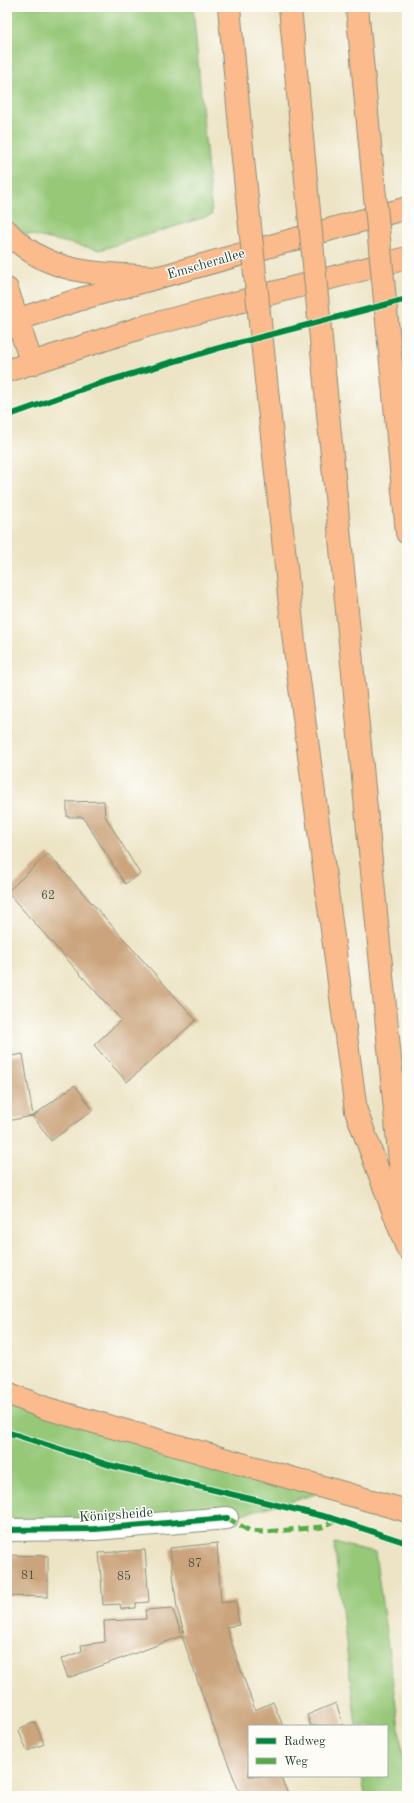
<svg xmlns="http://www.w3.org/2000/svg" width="414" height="1803" viewBox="0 0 414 1803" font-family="'Old Standard TT',serif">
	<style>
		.green { fill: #96c878; stroke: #5a8256 }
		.building { fill: #cba47d }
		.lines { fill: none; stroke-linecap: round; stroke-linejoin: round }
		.minor-casing { stroke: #86907c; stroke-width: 24 }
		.major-casing { stroke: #86907c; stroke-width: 24 }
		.highway-casing { stroke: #86907c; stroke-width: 24 }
		.minor { stroke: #fff; stroke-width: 22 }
		.major { stroke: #fbbb8c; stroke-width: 22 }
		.highway { stroke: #fbbb8c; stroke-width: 22 }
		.highway-bridge-casing { stroke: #86907c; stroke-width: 24; stroke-linecap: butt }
		.highway-bridge { stroke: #fbbb8c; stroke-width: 22 }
		.quiet { stroke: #52ad45; stroke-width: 5; stroke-dasharray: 10 5; stroke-linecap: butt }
		.cycleway-casing { stroke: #fdfcf7; stroke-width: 8 }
		.cycleway { stroke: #00873e; stroke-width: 6 }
		.labels { text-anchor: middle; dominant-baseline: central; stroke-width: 3; stroke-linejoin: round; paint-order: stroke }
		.number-label { font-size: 12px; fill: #4a5746 }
		.street-label { font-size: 14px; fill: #1f3d34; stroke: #fdfcf7 }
	</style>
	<rect width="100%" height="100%" fill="#fdfcf7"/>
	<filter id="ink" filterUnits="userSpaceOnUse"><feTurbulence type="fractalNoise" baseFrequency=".025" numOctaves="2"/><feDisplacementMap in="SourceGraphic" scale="8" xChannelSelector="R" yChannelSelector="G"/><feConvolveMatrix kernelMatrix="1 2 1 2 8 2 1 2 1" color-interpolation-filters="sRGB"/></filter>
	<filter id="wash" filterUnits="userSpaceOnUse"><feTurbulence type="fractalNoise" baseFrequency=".012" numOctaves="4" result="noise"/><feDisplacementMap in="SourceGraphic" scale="16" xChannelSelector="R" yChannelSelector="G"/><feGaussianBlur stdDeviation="0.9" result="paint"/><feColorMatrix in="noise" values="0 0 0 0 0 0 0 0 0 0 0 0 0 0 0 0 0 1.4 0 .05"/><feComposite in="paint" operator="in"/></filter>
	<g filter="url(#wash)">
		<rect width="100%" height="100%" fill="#ede4c5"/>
		<g class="green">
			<polygon points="7,7 193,7 212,215 100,250 23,233 7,216"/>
			<polygon points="7,1394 335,1489 227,1518 7,1530"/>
			<polygon points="334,1543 375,1552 407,1786 407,1796 365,1796 362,1776 387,1776 387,1726 356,1726"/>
		</g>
		<g id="blocks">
			<g class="building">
				<polygon points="104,801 105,816 140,874 125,884 83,817 67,817 67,802"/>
				<polygon points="48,854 196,1020 127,1082 94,1045 121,1020 7,892"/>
				<polygon points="23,1054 33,1116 7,1121 7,1057"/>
				<polygon points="75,1085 93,1110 51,1141 33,1116"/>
				<polygon points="217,1543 221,1603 236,1601 239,1625 226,1627 255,1710 273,1702 283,1726 249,1726 249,1776 280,1776 289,1796 241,1796 214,1728 182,1636 68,1678 61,1659 82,1651 81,1645 105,1642 104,1621 146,1619 145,1610 172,1608 181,1632 184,1632 177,1608 170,1548"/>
				<polygon points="145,1550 149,1602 136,1603 136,1608 121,1609 120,1604 103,1605 99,1553"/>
				<polygon points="7,1555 48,1556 48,1597 7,1596"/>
				<polygon points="336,1703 343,1724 338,1726 311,1726 307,1715"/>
				<polygon points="35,1722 44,1744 27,1751 18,1729"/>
			</g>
		</g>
	</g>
	<g filter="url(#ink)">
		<use href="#blocks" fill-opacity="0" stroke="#86907c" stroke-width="1"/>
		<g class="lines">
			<g class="minor-casing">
				<polyline id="minor" points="7,1530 95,1529 227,1518"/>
			</g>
			<g class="major-casing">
				<g id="major">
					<polyline points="7,323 84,298 407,208"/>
					<polyline points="7,371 146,326 407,258"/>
					<polyline points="7,1393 45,1408 407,1511"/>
				</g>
			</g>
			<g class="highway-casing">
				<g id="highway">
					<polyline points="229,7 243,159"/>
					<polyline points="290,7 303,148"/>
					<polyline points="357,7 369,134"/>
					<path d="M7,231C48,277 102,273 158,277"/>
					<polyline points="7,289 32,364"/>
					<polyline points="391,363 407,533"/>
					<polyline points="325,382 406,1225"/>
					<polyline points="268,399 294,642 356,1111 407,1248"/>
				</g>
			</g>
			<use href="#minor" class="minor"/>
			<use href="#major" class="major"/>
			<use href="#highway" class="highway"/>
			<g class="highway-bridge-casing">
				<g id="highway-bridge">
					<polyline points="369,134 391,363"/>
					<polyline points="303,148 325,382"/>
					<polyline points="243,159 268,399"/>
				</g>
			</g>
			<use href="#highway-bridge" class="highway-bridge"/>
			<polyline class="quiet" points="227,1518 250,1531 265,1532 322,1527 336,1520"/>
			<g class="cycleway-casing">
				<g id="cycleway">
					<polyline points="7,416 88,387 219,348 407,299"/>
					<polyline points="7,1432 109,1465 331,1518 407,1543"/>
					<polyline points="7,1530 95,1529 227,1518"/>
				</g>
			</g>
			<use href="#cycleway" class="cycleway"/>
		</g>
	</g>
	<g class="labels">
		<g class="number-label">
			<text x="48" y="896">62</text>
			<text x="195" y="1564">87</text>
			<text x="28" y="1576">81</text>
			<text x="124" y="1577">85</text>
		</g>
		<g class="street-label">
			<text transform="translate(206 264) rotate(-16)">Emscherallee</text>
			<text transform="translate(116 1515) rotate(-4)">Königsheide</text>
		</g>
	</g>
	<rect width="414" height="1803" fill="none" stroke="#fdfcf7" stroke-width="24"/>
	<rect x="248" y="1725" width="140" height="52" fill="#fdfcf7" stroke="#a4b0a9"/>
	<rect x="256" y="1738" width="20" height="6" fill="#00873e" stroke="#a4b0a9"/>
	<text x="284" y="1745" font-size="12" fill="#1f3d34">Radweg</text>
	<rect x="256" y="1758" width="20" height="6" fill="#52ad45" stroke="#a4b0a9"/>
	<text x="284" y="1765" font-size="12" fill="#1f3d34">Weg</text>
</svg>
